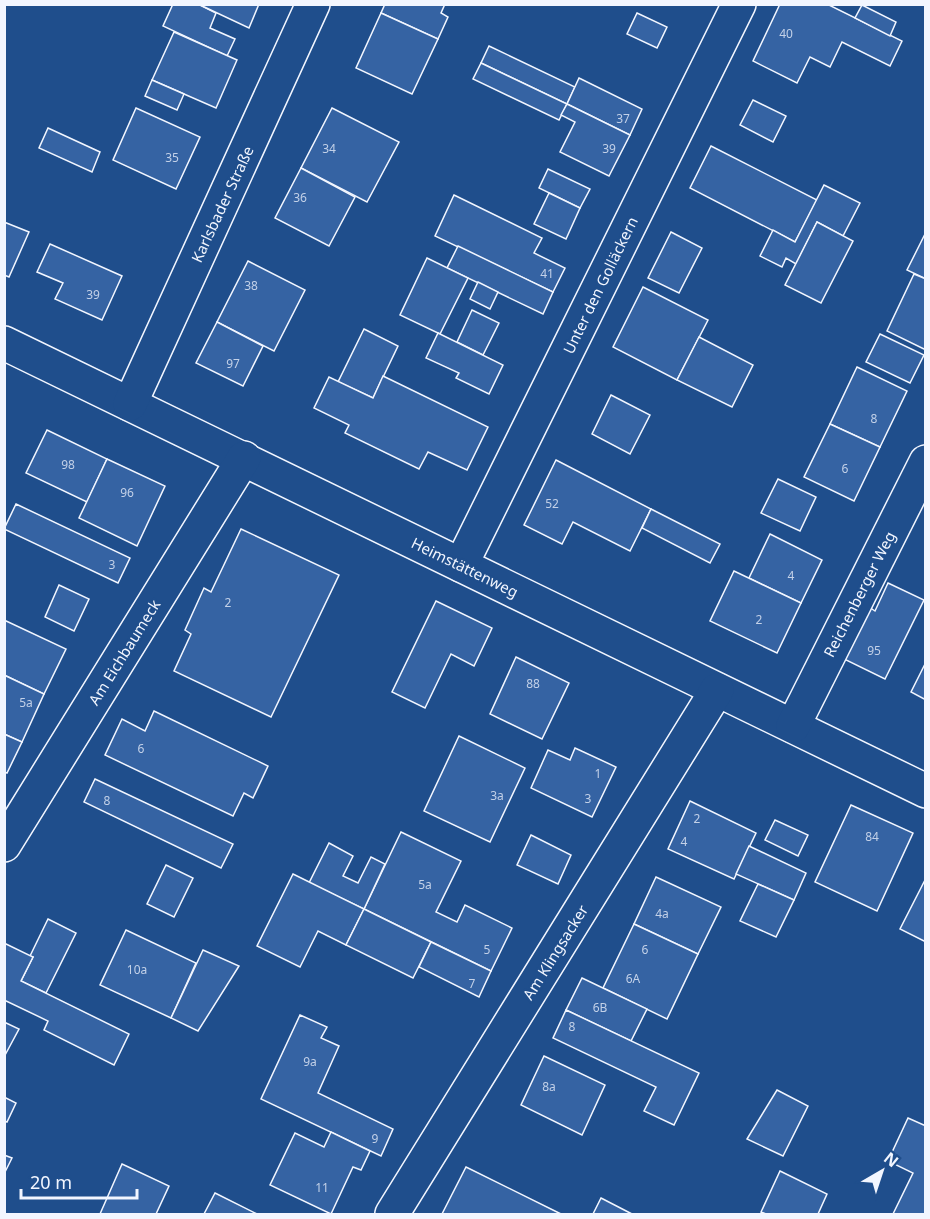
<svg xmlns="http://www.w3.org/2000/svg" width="930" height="1219" viewBox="0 0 930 1219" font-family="'Noto Sans',sans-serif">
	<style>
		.building { fill: #3563a3; stroke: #f2f6ff; stroke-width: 1.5 }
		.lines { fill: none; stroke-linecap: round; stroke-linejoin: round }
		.minor-casing { stroke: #f2f6ff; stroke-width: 36 }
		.minor { stroke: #1f4e8c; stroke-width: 33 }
		.labels { text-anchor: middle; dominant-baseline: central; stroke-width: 4.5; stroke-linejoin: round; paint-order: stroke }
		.number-label { font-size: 12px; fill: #c3d1e8 }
		.street-label { font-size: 15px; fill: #f2f6ff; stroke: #1f4e8c }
	</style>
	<rect width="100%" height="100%" fill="#1f4e8c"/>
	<g class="building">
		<polygon points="173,4 198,4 216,13 210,28 235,39 227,56 163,26"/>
		<polygon points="198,4 259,4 249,28"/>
		<polygon points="385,4 445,4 441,13 448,17 438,39 381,13"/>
		<polygon points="780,4 827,4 902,41 890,66 842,42 830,67 810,57 797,83 753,61"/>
		<polygon points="862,5 896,22 890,36 855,18"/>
		<polygon points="381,13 438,39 412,94 356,68"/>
		<polygon points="637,13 667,27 657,48 627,34"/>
		<polygon points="174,32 237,60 216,108 152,80"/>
		<polygon points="489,46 575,87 567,104 481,63"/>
		<polygon points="481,63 567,104 559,120 473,79"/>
		<polygon points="579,78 642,109 630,135 567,104"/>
		<polygon points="152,80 184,94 177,110 145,96"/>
		<polygon points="753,100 786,116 773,142 740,125"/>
		<polygon points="567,104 630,135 609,176 560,152 575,122 561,115"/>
		<polygon points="136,108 200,137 176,189 113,160"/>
		<polygon points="332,108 399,142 367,202 301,168"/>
		<polygon points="48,128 100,152 92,172 39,148"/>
		<polygon points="711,146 817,200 795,242 690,188"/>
		<polygon points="301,168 355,197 329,246 275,218"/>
		<polygon points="548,169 590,189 580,208 539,188"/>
		<polygon points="824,185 860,203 843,236 817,222 796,264 786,258 782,267 760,256 773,230 795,242"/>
		<polygon points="549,193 580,208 566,239 534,224"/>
		<polygon points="454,195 542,238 534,253 565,268 553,292 435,236"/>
		<polygon points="4,222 29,232 9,277 4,275"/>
		<polygon points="817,222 853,241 821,303 785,285"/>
		<polygon points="671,232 702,248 679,293 648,278"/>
		<polygon points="926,232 926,279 907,270"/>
		<polygon points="50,244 122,276 102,320 55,299 63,283 37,272"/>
		<polygon points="458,246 553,292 543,314 447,268"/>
		<polygon points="427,258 468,278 440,334 400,315"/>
		<polygon points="248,261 305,290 274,351 217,322"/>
		<polygon points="914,274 926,279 926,350 887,331"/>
		<polygon points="478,282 498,292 490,309 470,299"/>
		<polygon points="643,287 708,320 677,380 613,347"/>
		<polygon points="472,310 499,323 483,355 457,342"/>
		<polygon points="217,322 263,346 243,386 196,363"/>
		<polygon points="364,329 398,346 373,398 338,382"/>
		<polygon points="438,333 503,365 489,394 456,378 459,373 426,358"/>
		<polygon points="880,334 924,355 910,383 866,362"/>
		<polygon points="699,337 753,365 732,407 677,380"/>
		<polygon points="857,367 907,391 880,447 830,424"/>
		<polygon points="383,376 488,427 467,470 428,452 419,469 345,433 349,425 314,408 329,377 373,398"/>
		<polygon points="611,395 650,415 630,454 592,434"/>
		<polygon points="830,424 880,447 854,501 804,477"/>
		<polygon points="47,430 107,459 87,502 26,473"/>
		<polygon points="107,459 165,486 137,546 79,518"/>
		<polygon points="556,460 651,509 630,551 573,522 562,544 524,525"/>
		<polygon points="778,479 816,497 800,531 761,513"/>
		<polygon points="16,504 130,558 118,583 4,529"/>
		<polygon points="651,509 720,544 710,563 642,528"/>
		<polygon points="241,529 339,575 271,717 174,671 191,634 185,630 204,588 211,592"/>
		<polygon points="770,534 822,560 801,603 749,578"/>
		<polygon points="734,571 801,603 777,653 710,621"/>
		<polygon points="888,583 924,600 885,679 844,659 869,607 875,611"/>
		<polygon points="59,585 89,599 74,631 45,617"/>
		<polygon points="436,601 492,628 474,666 451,654 425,708 392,692"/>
		<polygon points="4,620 66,649 44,694 4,675"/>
		<polygon points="516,657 569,683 542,739 490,714"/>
		<polygon points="926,662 926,700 911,692"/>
		<polygon points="4,675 44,694 22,742 4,734"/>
		<polygon points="154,711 268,766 253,798 244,793 233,816 105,755 122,719 145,731"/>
		<polygon points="4,734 22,742 7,773 4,772"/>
		<polygon points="459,736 525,768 490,842 424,811"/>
		<polygon points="575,748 616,767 592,817 531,788 548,750 570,760"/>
		<polygon points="95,779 233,844 221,868 84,802"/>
		<polygon points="690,801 756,833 734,879 668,849"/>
		<polygon points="851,805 913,833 877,911 815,882"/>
		<polygon points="775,820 808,835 798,856 765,840"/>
		<polygon points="401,832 461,861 436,912 457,922 465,905 512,928 491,971 364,909"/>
		<polygon points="531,835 571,855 558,884 517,865"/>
		<polygon points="329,843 353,856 343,876 358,883 371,857 385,864 364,909 309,883"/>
		<polygon points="749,846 806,873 794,900 736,874"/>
		<polygon points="166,865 193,878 174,917 147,904"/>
		<polygon points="293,874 364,909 346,945 318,931 300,967 257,946"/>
		<polygon points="656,877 721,907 698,954 634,924"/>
		<polygon points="926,878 926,942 900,929"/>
		<polygon points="758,884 794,900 776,937 740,921"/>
		<polygon points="364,909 431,942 413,978 346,945"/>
		<polygon points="48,919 76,933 46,993 21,981 33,957 30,956"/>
		<polygon points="634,924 698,954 667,1019 603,988"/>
		<polygon points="126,930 196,963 171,1018 100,985"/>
		<polygon points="431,942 491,971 479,997 419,967"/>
		<polygon points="4,943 33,957 21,981 129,1034 114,1065 44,1030 48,1021 4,1000"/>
		<polygon points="203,950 239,966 198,1031 171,1018"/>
		<polygon points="582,978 647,1009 631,1041 566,1010"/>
		<polygon points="566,1010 699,1073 674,1125 644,1111 656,1087 553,1038"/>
		<polygon points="300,1015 327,1027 321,1038 339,1046 318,1093 393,1129 381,1156 261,1099"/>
		<polygon points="4,1022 19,1029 4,1057"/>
		<polygon points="544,1056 605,1085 582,1135 521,1105"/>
		<polygon points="777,1090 808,1106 783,1156 747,1139"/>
		<polygon points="4,1097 16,1103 7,1122 4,1121"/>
		<polygon points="908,1118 926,1126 926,1214 893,1214 913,1173 888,1161"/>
		<polygon points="331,1132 370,1151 361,1170 353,1167 331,1214 270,1185 295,1133 324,1147"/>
		<polygon points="4,1155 12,1158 4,1174"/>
		<polygon points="122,1164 169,1186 156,1214 100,1214"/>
		<polygon points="466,1167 561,1214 442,1214"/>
		<polygon points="780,1171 827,1194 818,1214 766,1214 761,1212"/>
		<polygon points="215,1193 257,1214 204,1214"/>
		<polygon points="601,1198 632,1214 593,1214"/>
	</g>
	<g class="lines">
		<g class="minor-casing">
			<g id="minor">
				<polyline points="4,343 926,791"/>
				<polyline points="130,404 313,4"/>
				<polyline points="461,565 739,4"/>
				<polyline points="793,726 926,462"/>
				<polyline points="4,845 244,458"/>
				<polyline points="392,1214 717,690"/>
			</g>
		</g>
		<use href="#minor" class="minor"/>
	</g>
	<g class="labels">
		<g class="number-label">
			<text x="786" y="33">40</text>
			<text x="623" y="118">37</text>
			<text x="329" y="148">34</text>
			<text x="609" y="148">39</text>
			<text x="172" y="157">35</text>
			<text x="300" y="197">36</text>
			<text x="547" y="273">41</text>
			<text x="251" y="285">38</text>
			<text x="93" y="294">39</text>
			<text x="233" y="363">97</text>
			<text x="874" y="418">8</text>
			<text x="68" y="464">98</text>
			<text x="845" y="468">6</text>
			<text x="127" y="492">96</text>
			<text x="552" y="503">52</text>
			<text x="112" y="564">3</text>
			<text x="791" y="575">4</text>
			<text x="228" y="602">2</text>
			<text x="759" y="619">2</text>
			<text x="874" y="650">95</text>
			<text x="533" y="683">88</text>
			<text x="26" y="702">5a</text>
			<text x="141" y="748">6</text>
			<text x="598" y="773">1</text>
			<text x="497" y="795">3a</text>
			<text x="588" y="798">3</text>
			<text x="107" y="800">8</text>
			<text x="697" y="818">2</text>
			<text x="872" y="836">84</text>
			<text x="684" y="841">4</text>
			<text x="425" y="884">5a</text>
			<text x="662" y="913">4a</text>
			<text x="487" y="949">5</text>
			<text x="645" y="949">6</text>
			<text x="137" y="969">10a</text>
			<text x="633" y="978">6A</text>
			<text x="472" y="983">7</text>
			<text x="600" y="1007">6B</text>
			<text x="572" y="1026">8</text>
			<text x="310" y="1061">9a</text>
			<text x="549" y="1086">8a</text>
			<text x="375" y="1138">9</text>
			<text x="322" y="1187">11</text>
		</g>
		<g class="street-label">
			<text transform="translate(222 204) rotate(-65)">Karlsbader Straße</text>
			<text transform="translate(600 285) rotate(-64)">Unter den Golläckern</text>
			<text transform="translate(465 567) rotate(26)">Heimstättenweg</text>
			<text transform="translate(859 594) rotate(-63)">Reichenberger Weg</text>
			<text transform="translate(124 652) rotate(-58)">Am Eichbaumeck</text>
			<text transform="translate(555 952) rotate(-58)">Am Klingsacker</text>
		</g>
	</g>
	<rect width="930" height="1219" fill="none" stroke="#f2f6ff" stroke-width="12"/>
	<g transform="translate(882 1171) rotate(39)" stroke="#1f4e8c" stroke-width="4.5" paint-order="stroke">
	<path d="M0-4.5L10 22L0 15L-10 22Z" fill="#f2f6ff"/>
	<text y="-9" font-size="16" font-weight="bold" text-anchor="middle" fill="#f2f6ff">N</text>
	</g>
	<path d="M21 1189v9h116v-9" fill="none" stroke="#f2f6ff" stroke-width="3"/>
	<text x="30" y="1189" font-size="18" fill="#f2f6ff" stroke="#1f4e8c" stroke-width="4.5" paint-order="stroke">20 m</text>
</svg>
